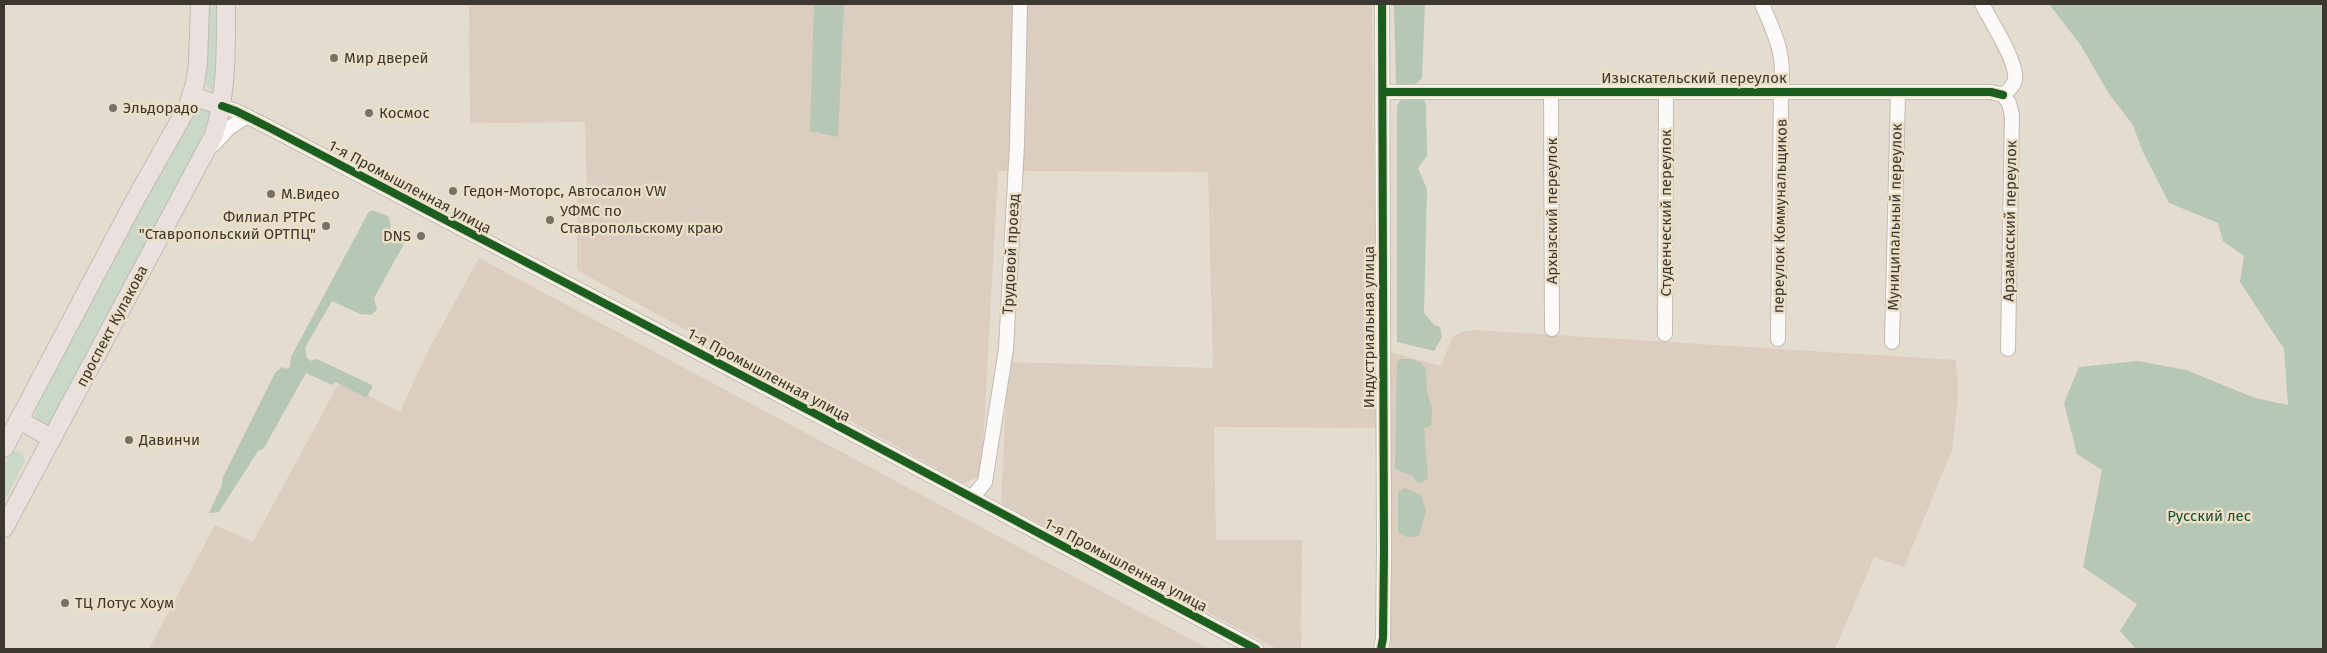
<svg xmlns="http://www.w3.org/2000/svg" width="2327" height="653" viewBox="0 0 2327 653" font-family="'Fira Sans',sans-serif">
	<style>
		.industrial { fill: #dbcdc0 }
		.green { fill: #cad9c7 }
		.forest { fill: #b7c7b5 }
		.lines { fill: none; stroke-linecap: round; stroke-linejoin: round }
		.minor-casing { stroke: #c1bbb1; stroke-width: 16 }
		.major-casing { stroke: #c0bcb5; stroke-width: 20 }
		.minor { stroke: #fbfaf8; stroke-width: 14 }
		.major { stroke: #eae1df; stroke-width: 18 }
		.cycleway-casing { stroke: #ecdfc7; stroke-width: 11 }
		.cycleway { stroke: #1b5e20; stroke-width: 8 }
		.poi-dot { fill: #777167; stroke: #ecdfc7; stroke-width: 2 }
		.labels { text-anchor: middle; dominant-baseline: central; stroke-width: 5; stroke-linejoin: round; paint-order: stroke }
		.poi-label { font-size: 15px; fill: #3d382f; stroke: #ecdfc7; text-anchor: start }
		.street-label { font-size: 15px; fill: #3d382f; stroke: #ecdfc7 }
		.park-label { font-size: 15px; fill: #165031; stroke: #ecdfc7 }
	</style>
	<rect width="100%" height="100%" fill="#e4dccf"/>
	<g class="industrial">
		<polygon points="469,4 1372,4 1377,428 1214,427 1216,540 1302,540 1301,649 1277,649 1001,503 1008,362 1213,368 1208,172 998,171 982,463 978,477 963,483 577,270 577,193 587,193 585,122 470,123"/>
		<polygon points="479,258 1209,649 149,649 215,525 253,542 340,381 400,412 427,353"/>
		<polygon points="1475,330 1956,360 1958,397 1952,450 1904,567 1874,557 1835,649 1391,649 1391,352 1441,366 1452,338 1462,332"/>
	</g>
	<g class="green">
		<polygon points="206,4 218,4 216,88 212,90 206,86"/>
		<polygon points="200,108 209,109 211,123 51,424 41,424 35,416 38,400 183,129 195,110"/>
		<path d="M14,451L22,453L25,461L4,502C4,487 0,459 14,451Z"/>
	</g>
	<g class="forest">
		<polygon points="814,4 844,4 838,137 810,131"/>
		<path d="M1394,4H1425L1422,78C1413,88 1408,88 1396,83Z"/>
		<polygon points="2049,4 2323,4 2323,649 2136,649 2120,631 2137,604 2083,567 2102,470 2077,454 2064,403 2079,367 2138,361 2186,370 2255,398 2288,405 2284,349 2240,282 2244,256 2223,241 2218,223 2169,203 2142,150 2133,125 2109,94 2080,44"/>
		<polygon points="1424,99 1426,105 1427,156 1418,168 1427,189 1424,313 1434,325 1440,327 1442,337 1434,351 1397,342 1397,105 1401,100"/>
		<polygon points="372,210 388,216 391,225 389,232 403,241 404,244 374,298 377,310 371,315 360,314 332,301 305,348 307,358 311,361 317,359 372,385 372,388 366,398 336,382 332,385 306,373 264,448 258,451 219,512 209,513 222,485 222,479 275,373 282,367 287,369 290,366 291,357 368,213"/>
		<polygon points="1401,359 1412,359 1420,362 1426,369 1427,392 1432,408 1431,426 1424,428 1428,478 1422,483 1417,482 1412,476 1395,469 1397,362"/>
		<polygon points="1405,488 1421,495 1426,510 1419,536 1407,537 1398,532 1398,491"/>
	</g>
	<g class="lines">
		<g class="minor-casing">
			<g id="minor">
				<path d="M1762,4C1777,40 1785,52 1781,93L1778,339"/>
				<path d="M1982,4C1990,20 2018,62 2015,80C2013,87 2008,91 2003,95"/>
				<polyline points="1384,92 1991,92 2003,95"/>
				<polyline points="1551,92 1552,329"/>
				<polyline points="2003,95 2009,103 2012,115 2008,349"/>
				<polyline points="222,106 236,111 268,127 810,411 1256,649"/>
				<polyline points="213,145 229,128 247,116"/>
				<polyline points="1665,334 1666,92"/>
				<polyline points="1892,342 1898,92"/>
				<polyline points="972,498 985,482 1006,349 1017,144 1020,4"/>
				<polyline points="1381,649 1383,638 1384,552 1382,4"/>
			</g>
		</g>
		<g class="major-casing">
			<g id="major">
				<polyline points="192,96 222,106"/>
				<polyline points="19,420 51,438"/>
				<polyline points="4,448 135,200 188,106 195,84 198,63 200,4"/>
				<path d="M4,528L214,135C227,93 226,48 226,4"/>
			</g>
		</g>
		<use href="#minor" class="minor"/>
		<use href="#major" class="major"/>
		<g class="cycleway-casing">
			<g id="cycleway">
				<polyline points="1384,92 1991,92 2003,95"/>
				<polyline points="222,106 236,111 268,127 810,411 1256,649"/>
				<polyline points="1381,649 1383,638 1384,552 1382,4"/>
			</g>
		</g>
		<use href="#cycleway" class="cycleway"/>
	</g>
	<g class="poi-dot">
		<circle cx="334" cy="58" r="5"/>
		<circle cx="113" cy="108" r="5"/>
		<circle cx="369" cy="113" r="5"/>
		<circle cx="453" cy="191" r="5"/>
		<circle cx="271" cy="194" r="5"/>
		<circle cx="550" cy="220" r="5"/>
		<circle cx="326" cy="226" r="5"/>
		<circle cx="421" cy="236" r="5"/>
		<circle cx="129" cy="440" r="5"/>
		<circle cx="65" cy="603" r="5"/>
	</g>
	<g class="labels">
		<g class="poi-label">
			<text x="344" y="58">Мир дверей</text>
			<text x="123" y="108">Эльдорадо</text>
			<text x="379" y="113">Космос</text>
			<text x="463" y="191">Гедон-Моторс, Автосалон VW</text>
			<text x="281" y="194">М.Видео</text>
			<text x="560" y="211">УФМС по<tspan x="560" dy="17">Ставропольскому краю</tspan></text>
			<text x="316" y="217" text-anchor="end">Филиал РТРС<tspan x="316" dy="17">"Ставропольский ОРТПЦ"</tspan></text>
			<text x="411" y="236" text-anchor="end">DNS</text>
			<text x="139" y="440">Давинчи</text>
			<text x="75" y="603">ТЦ Лотус Хоум</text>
		</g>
		<g class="street-label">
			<text x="1694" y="78">Изыскательский переулок</text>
			<text transform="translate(410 187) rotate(28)">1-я Промышленная улица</text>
			<text transform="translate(1552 211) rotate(-90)">Архызский переулок</text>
			<text transform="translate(1666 213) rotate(-90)">Студенческий переулок</text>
			<text transform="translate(1780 216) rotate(-89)">переулок Коммунальщиков</text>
			<text transform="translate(1895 217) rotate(-89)">Муниципальный переулок</text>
			<text transform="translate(2010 221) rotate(-89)">Арзамасский переулок</text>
			<text transform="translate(1011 254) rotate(-87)">Трудовой проезд</text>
			<text transform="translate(112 326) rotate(-62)">проспект Кулакова</text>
			<text transform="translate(1369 327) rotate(-90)">Индустриальная улица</text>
			<text transform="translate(769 375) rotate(28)">1-я Промышленная улица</text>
			<text transform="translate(1126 565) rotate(28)">1-я Промышленная улица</text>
		</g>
		<g class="park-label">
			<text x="2209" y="516">Русский лес</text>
		</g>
	</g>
	<rect width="2327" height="653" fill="none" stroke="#3d382f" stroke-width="10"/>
</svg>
